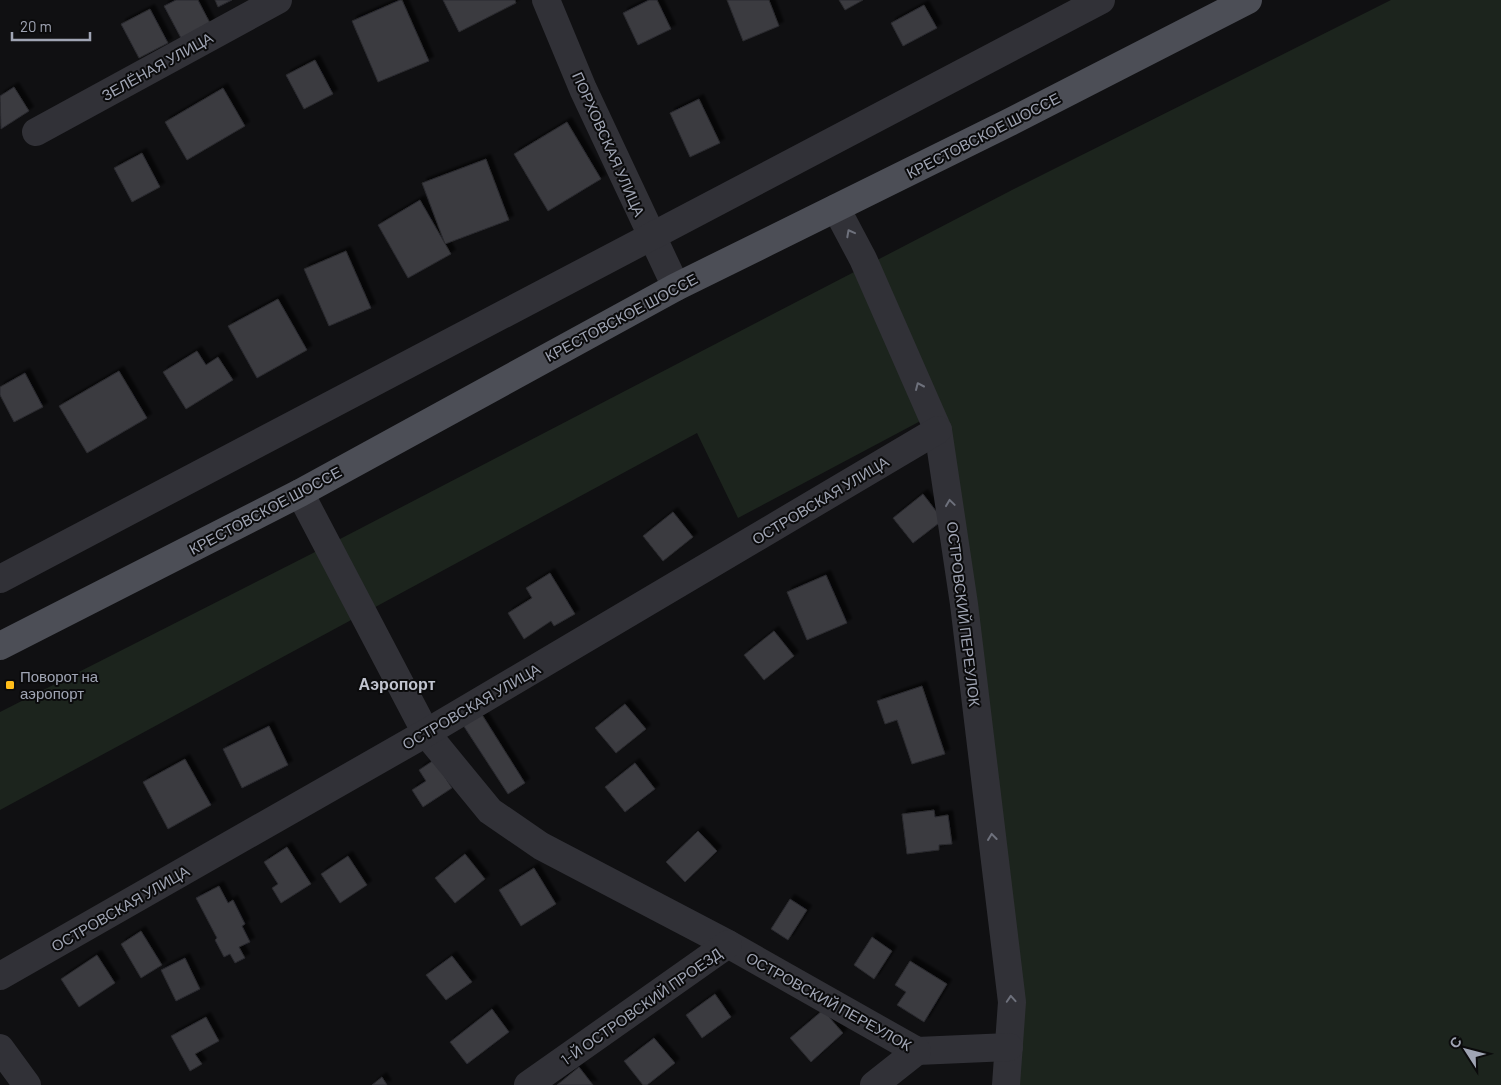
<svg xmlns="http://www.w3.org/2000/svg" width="1501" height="1085" viewBox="0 0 1501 1085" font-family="Barlow,sans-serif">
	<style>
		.green { fill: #1c241d }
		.building { fill: #3a3a40; stroke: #2a2a2e; filter: url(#shadow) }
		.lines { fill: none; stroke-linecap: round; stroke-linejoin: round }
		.minor { stroke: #313137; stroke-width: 28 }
		.major { stroke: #4c4e56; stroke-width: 28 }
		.oneway { stroke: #6e717c }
		.poi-dot { fill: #ffbd1a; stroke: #0b0b0c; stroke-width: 2 }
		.labels { text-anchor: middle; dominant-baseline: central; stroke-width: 4; stroke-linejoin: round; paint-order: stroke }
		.street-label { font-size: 15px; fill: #a0a5b4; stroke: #0b0b0c }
		.poi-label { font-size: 15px; fill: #a0a5b4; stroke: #0b0b0c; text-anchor: start }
		.neighbourhood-label { font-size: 16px; font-weight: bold; fill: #c1c4cf; stroke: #0b0b0c }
	</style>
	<defs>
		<filter id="shadow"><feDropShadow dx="4.5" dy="-4.5" stdDeviation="1" flood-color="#0009"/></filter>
	</defs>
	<rect width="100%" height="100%" fill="#101012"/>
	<polygon class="green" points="1391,0 1501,0 1501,1085 1014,1085 928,417 738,518 697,433 0,810 0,712 315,552 1012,190"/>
	<g class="building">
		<polygon points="176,0 198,0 211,25 182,40 164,6"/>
		<polygon points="215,0 232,0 218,7"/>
		<polygon points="400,0 402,0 429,61 378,82 352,21"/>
		<polygon points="443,0 515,0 516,3 459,32"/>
		<polygon points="649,0 657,0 671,29 638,45 623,13"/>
		<polygon points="727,0 769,0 779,26 743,41"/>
		<polygon points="839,0 863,0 845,10"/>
		<polygon points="924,5 937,28 903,46 891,23"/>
		<polygon points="150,9 168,43 139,58 121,24"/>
		<polygon points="315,60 333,94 304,109 286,75"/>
		<polygon points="14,87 29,111 1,129 0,96"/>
		<polygon points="223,88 245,126 187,160 165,122"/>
		<polygon points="699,99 720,143 690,157 670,113"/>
		<polygon points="567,122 601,179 548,211 514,154"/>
		<polygon points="142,153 160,187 132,202 114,168"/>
		<polygon points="486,159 509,220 445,244 422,183"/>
		<polygon points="420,200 451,254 408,278 378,225"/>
		<polygon points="346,251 371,308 329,326 304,269"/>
		<polygon points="278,299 307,350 257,378 228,326"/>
		<polygon points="197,351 206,365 218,357 233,380 186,409 163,372"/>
		<polygon points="119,371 147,418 87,453 59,406"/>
		<polygon points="25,373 43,407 14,422 0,395 0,387"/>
		<polygon points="923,494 943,520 913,543 893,518"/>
		<polygon points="673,512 693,537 663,561 643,536"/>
		<polygon points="550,573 575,614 554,626 551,621 524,639 508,613 532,598 526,588"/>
		<polygon points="826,575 847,623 807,640 787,592"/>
		<polygon points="774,631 794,656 764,680 744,655"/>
		<polygon points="922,686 945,754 912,764 897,720 885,724 877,701"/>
		<polygon points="625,704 646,729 616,753 595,728"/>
		<polygon points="481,713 525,783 508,794 463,725"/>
		<polygon points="269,726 288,765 242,788 223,749"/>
		<polygon points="185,759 211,805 168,829 143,782"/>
		<polygon points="434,760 452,788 423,807 412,790 426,781 419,770"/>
		<polygon points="635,763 655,789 625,812 605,787"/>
		<polygon points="934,810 935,817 948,815 952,844 939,845 939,850 907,854 902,814"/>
		<polygon points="698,831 717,851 685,882 666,862"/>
		<polygon points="287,847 311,884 281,903 272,888 278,884 264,862"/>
		<polygon points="465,854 485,879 455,903 435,878"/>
		<polygon points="348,856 367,885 340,903 321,874"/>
		<polygon points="534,868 556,904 521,926 499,890"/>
		<polygon points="219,886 228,903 233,900 245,924 242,926 250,942 239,947 245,958 235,963 230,954 224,957 215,940 217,938 196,898"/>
		<polygon points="790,899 807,910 788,940 771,929"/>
		<polygon points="141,931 162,965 141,978 121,944"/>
		<polygon points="872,937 892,951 874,979 854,965"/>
		<polygon points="97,955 115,983 79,1007 61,979"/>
		<polygon points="452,956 472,982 446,1000 426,975"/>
		<polygon points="185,958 200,989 176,1001 161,970"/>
		<polygon points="910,961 947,984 924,1022 897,1005 906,992 895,985"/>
		<polygon points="715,994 731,1017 702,1038 686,1015"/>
		<polygon points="492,1009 509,1032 467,1064 450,1042"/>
		<polygon points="823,1010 843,1033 811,1062 790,1038"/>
		<polygon points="206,1017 219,1041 195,1054 202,1064 190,1071 171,1036"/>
		<polygon points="654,1038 675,1063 647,1085 643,1085 624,1061"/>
		<polygon points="579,1067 593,1085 557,1085"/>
		<polygon points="382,1077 387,1085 372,1085"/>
	</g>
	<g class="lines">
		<g class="minor">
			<polyline points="546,0 583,89 676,287"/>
			<polyline points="36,132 278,0"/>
			<polyline points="836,208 863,259 938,430 964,604 1012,1002 1006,1085"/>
			<polyline points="300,493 426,733 490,811 541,846 728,944 917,1051 1009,1047"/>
			<polyline points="0,579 1101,0"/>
			<polyline points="0,976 426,733 938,430"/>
			<polyline points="0,1048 27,1085"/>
			<polyline points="528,1085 728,944"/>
			<polyline points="874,1085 917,1051"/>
		</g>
		<polyline class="major" points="0,646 300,493 676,287 1010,122 1248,0"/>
	</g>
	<defs><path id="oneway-chevron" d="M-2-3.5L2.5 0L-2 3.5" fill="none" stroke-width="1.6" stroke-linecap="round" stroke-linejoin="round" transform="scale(1.25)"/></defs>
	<g class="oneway">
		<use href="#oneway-chevron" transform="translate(850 233) rotate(-118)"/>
		<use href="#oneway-chevron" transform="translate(919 386) rotate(-114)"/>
		<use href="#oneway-chevron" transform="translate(950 503) rotate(-98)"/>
		<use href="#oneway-chevron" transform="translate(992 837) rotate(-97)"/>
		<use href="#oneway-chevron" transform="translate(1011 999) rotate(-94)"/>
	</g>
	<rect class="poi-dot" x="5" y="680" width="10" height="10" rx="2.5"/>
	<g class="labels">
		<g class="street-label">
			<text transform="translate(157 66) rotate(-29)">ЗЕЛЁНАЯ УЛИЦА</text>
			<text transform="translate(983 135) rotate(-27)">КРЕСТОВСКОЕ ШОССЕ</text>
			<text transform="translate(609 144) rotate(66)">ПОРХОВСКАЯ УЛИЦА</text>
			<text transform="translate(621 317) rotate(-28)">КРЕСТОВСКОЕ ШОССЕ</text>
			<text transform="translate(820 500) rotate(-31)">ОСТРОВСКАЯ УЛИЦА</text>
			<text transform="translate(265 510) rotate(-28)">КРЕСТОВСКОЕ ШОССЕ</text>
			<text transform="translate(964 614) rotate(83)">ОСТРОВСКИЙ ПЕРЕУЛОК</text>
			<text transform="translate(471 706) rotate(-30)">ОСТРОВСКАЯ УЛИЦА</text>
			<text transform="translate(120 908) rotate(-30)">ОСТРОВСКАЯ УЛИЦА</text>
			<text transform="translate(829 1001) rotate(29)">ОСТРОВСКИЙ ПЕРЕУЛОК</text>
			<text transform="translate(641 1006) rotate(-35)">1-Й ОСТРОВСКИЙ ПРОЕЗД</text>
		</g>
		<g class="poi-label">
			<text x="20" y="676">Поворот на<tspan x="20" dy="17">аэропорт</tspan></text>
		</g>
		<g class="neighbourhood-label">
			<text x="397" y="683">Аэропорт</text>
		</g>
	</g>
	<g transform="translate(1466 1050) rotate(306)" stroke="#0b0b0c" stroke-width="4" paint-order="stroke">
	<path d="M0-4L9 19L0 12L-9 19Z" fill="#a0a5b4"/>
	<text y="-8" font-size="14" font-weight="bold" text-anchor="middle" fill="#a0a5b4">С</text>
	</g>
	<path d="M12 32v8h78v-8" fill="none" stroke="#a0a5b4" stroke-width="2.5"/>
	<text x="20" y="32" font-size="15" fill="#a0a5b4" stroke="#0b0b0c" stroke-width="4" paint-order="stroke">20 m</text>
</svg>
